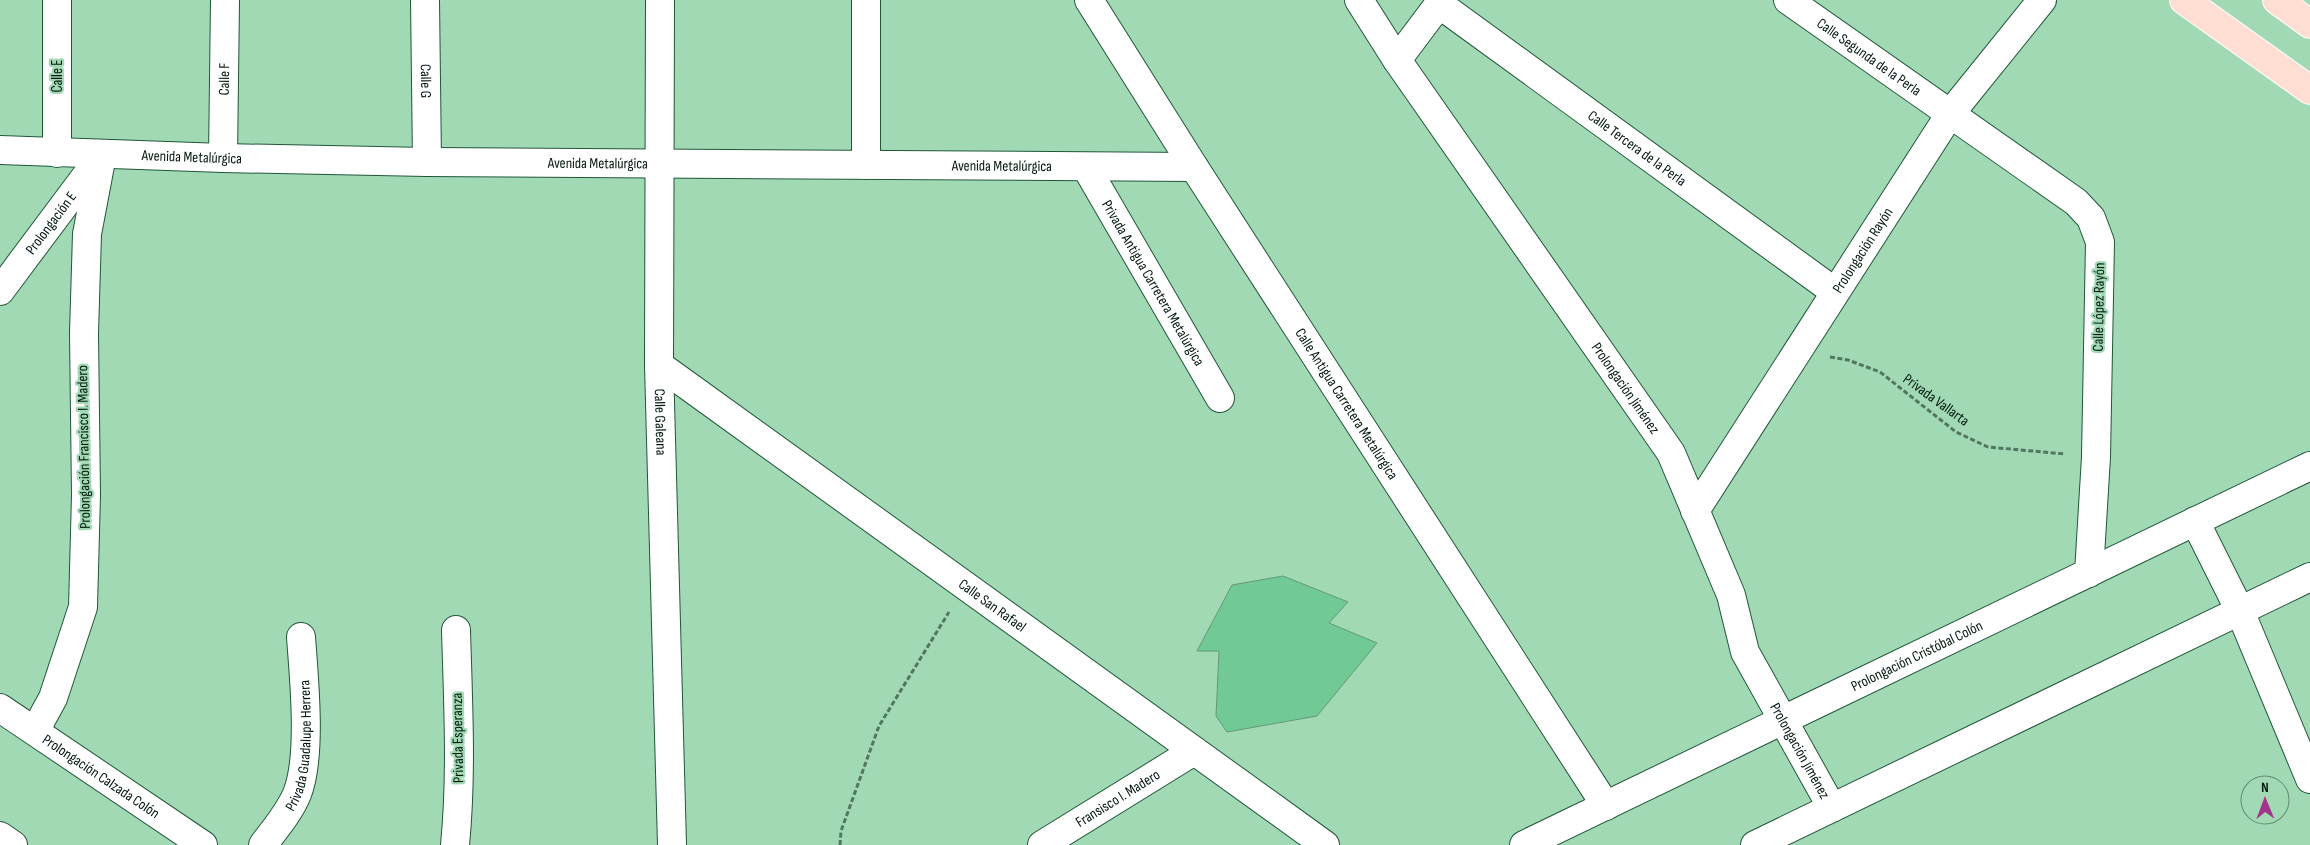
<svg xmlns="http://www.w3.org/2000/svg" width="2310" height="845" viewBox="0 0 2310 845" font-family="'Sofia Sans Condensed',sans-serif">
	<style>
		.building { fill: #71ca96; stroke: #639978 }
		.lines { fill: none; stroke-linecap: round; stroke-linejoin: round }
		.minor-casing { stroke: #215739; stroke-width: 30 }
		.major-casing { stroke: #fff; stroke-width: 30 }
		.path { stroke: #51775f; stroke-width: 3; stroke-dasharray: 5 2.5; stroke-linecap: butt }
		.minor { stroke: #fff; stroke-width: 28 }
		.major { stroke: #feddd3; stroke-width: 28 }
		.labels { text-anchor: middle; dominant-baseline: central; stroke-width: 4.5; stroke-linejoin: round; paint-order: stroke }
		.street-label { font-size: 15px; fill: #03180c; stroke: #a1d9b5 }
	</style>
	<rect width="100%" height="100%" fill="#a1d9b5"/>
	<polygon class="building" points="1283,576 1348,602 1329,623 1377,643 1317,716 1227,732 1216,716 1219,651 1197,651 1232,585"/>
	<g class="lines">
		<g class="minor-casing">
			<g id="minor">
				<path id="s1" d="M425,0L427,162"/>
				<path id="s2" d="M660,0L659,365L672,845"/>
				<polyline points="866,0 866,165"/>
				<path id="s3" d="M1089,0L1194,167L1606,806"/>
				<path id="s4" d="M1359,0L1397,60L1671,453L1731,595L1745,652L1832,808"/>
				<path id="s5" d="M1788,0L2076,202L2091,218L2100,242L2096,457L2089,573"/>
				<path id="s6" d="M1439,4L1835,292"/>
				<polyline points="1397,60 1442,0"/>
				<path id="s7" d="M0,150L223,158L427,162L1194,167"/>
				<polyline points="57,153 57,0"/>
				<path id="s8" d="M223,158L225,0"/>
				<path id="s9" d="M1086,167L1220,398"/>
				<path id="s10" d="M0,291L98,160"/>
				<path id="s11" d="M659,365L1325,845"/>
				<path id="s12" d="M1695,511L1950,114L2042,0"/>
				<polyline points="2195,521 2240,611 2310,779"/>
				<path id="s13" d="M0,708L203,845"/>
				<polyline points="35,731 53,698 83,607 86,495 84,333 87,234 102,155"/>
				<polyline points="0,836 13,845"/>
				<path id="s14" d="M263,845C275,829 289,813 297,794C312,756 304,679 301,637"/>
				<path d="M455,845C462,773 458,702 456,630"/>
				<path id="s15" d="M1042,845L1194,751"/>
				<path id="s16" d="M1524,845L2310,466"/>
				<polyline points="1755,845 2310,577"/>
			</g>
		</g>
		<g class="major-casing">
			<g id="major">
				<polyline points="2184,0 2310,90"/>
				<polyline points="2277,0 2310,24"/>
			</g>
		</g>
		<g class="path">
			<polyline points="1830,357 1848,360 1880,372 1956,432 1988,447 2065,454"/>
			<polyline points="840,845 841,831 879,726 949,612"/>
		</g>
		<use href="#minor" class="minor"/>
		<use href="#major" class="major"/>
	</g>
	<g class="labels">
		<g class="street-label">
			<text stroke="none"><textPath href="#s5" startOffset="99">Calle Segunda de la Perla</textPath></text>
			<text transform="translate(57 76) rotate(-90)">Calle E</text>
			<text stroke="none"><textPath href="#s8" startOffset="79">Calle F</textPath></text>
			<text stroke="none"><textPath href="#s1" startOffset="81">Calle G</textPath></text>
			<text stroke="none"><textPath href="#s6" startOffset="245">Calle Tercera de la Perla</textPath></text>
			<text stroke="none"><textPath href="#s7" startOffset="192">Avenida Metalúrgica</textPath></text>
			<text stroke="none"><textPath href="#s7" startOffset="598">Avenida Metalúrgica</textPath></text>
			<text stroke="none"><textPath href="#s7" startOffset="1002">Avenida Metalúrgica</textPath></text>
			<text stroke="none"><textPath href="#s10" startOffset="85">Prolongación E</textPath></text>
			<text stroke="none"><textPath href="#s12" startOffset="310">Prolongación Rayón</textPath></text>
			<text stroke="none"><textPath href="#s9" startOffset="134">Privada Antigua Carretera Metalúrgica</textPath></text>
			<text transform="translate(2099 307) rotate(-89)">Calle López Rayón</text>
			<text stroke="none"><textPath href="#s4" startOffset="471">Prolongación Jiménez</textPath></text>
			<text transform="translate(1936 400) rotate(36)">Privada Vallarta</text>
			<text stroke="none"><textPath href="#s3" startOffset="479">Calle Antigua Carretera Metalúrgica</textPath></text>
			<text stroke="none"><textPath href="#s2" startOffset="422">Calle Galeana</textPath></text>
			<text transform="translate(84 447) rotate(-91)">Prolongación Francisco I. Madero</text>
			<text stroke="none"><textPath href="#s11" startOffset="411">Calle San Rafael</textPath></text>
			<text stroke="none"><textPath href="#s16" startOffset="436">Prolongación Cristóbal Colón</textPath></text>
			<text transform="translate(458 738) rotate(-91)">Privada Esperanza</text>
			<text stroke="none"><textPath href="#s14" startOffset="110">Privada Guadalupe Herrera</textPath></text>
			<text stroke="none"><textPath href="#s4" startOffset="876">Prolongación Jiménez</textPath></text>
			<text stroke="none"><textPath href="#s13" startOffset="122">Prolongación Calzada Colón</textPath></text>
			<text stroke="none"><textPath href="#s15" startOffset="89">Fransisco I. Madero</textPath></text>
		</g>
	</g>
	<g transform="translate(2265 800) rotate(359)"><circle r="24" fill="#a1d9b5" stroke="#628c71"/>
	<path d="M0-4L9 19L0 12L-9 19Z" fill="#a4338e"/>
	<text y="-8" font-size="14" font-weight="bold" text-anchor="middle" fill="#03180c">N</text>
	</g>
</svg>
